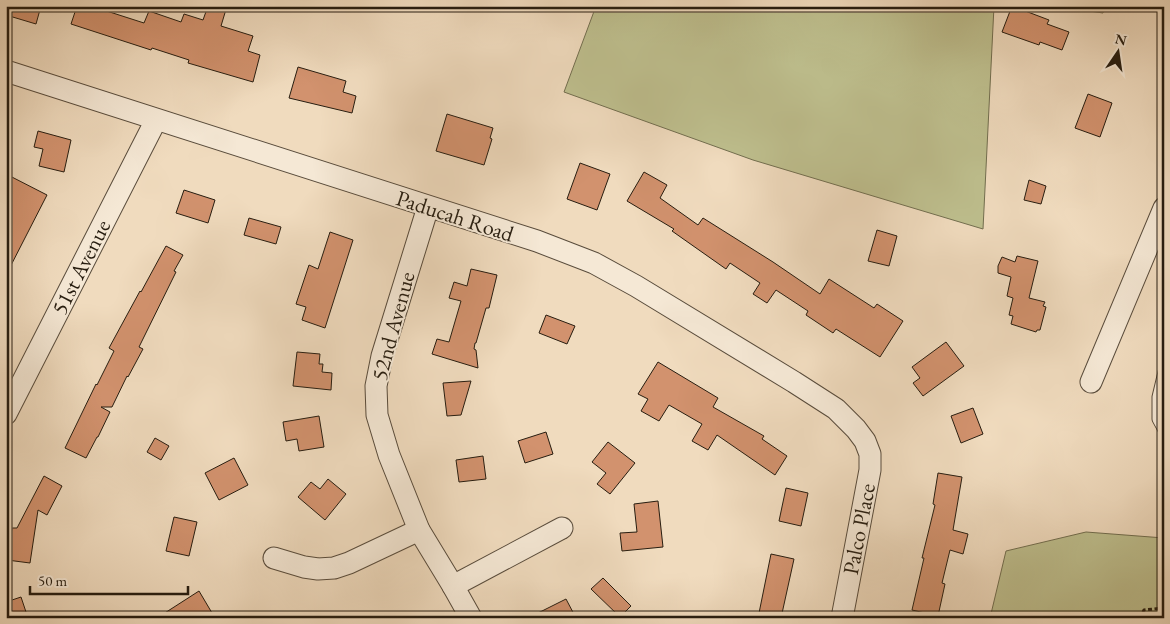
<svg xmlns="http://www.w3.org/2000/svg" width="1170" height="624" viewBox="0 0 1170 624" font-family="'EB Garamond',serif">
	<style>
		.green { fill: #bebf8e; stroke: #726e4f }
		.building { fill: #d2926e; stroke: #271d10 }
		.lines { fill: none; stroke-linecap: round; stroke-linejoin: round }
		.lane-casing { stroke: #594c3c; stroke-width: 13 }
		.street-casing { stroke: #594c3c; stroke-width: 23 }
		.path { stroke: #271d10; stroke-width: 3; stroke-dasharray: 4 2.5; stroke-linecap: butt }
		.lane { stroke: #f5e8d5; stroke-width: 11 }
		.street { stroke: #f5e8d5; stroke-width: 21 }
		.labels { text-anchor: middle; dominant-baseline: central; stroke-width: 4; stroke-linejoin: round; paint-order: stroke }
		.street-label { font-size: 22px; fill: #271d10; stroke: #f5e8d5 }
	</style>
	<rect width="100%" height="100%" fill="#f0dbbe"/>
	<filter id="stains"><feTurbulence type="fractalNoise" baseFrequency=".004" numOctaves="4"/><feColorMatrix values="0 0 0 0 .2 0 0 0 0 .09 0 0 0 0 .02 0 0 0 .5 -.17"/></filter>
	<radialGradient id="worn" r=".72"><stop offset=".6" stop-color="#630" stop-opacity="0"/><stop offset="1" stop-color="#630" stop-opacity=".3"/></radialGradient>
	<g class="green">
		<polygon points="596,6 994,6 983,229 753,160 564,92"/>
		<polygon points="1056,6 1105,6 1103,13"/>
		<polygon points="1086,532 1164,538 1164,618 990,618 1006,551"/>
	</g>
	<g class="building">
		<polygon points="6,6 41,6 36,24 6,15"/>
		<polygon points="77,6 91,6 144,23 149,11 181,22 184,14 203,20 208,6 227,6 221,26 253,36 248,51 260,55 253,82 188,63 189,60 152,48 151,50 71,24"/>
		<polygon points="1012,6 1049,20 1047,24 1069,32 1062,50 1040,42 1039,45 1002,32"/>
		<polygon points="298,67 346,81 343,92 356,96 352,113 289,98"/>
		<polygon points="1088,94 1112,103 1100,137 1075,128"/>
		<polygon points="447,114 493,128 490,138 492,139 484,165 436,151"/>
		<polygon points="38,131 71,140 64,172 39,166 43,149 34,147"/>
		<polygon points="580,163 610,174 597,210 567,199"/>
		<polygon points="644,172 667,185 660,198 698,225 703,218 773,262 820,294 829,279 874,308 877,304 903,321 880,357 836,329 833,333 806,315 808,311 776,290 767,303 753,294 760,283 730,263 726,269 672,231 674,229 627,201"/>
		<polygon points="6,174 47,195 6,275"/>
		<polygon points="1029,180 1046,186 1041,204 1024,200"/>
		<polygon points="184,190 215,200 208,223 176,213"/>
		<polygon points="249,218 281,227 276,244 244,235"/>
		<polygon points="877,230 897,236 889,266 868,261"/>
		<polygon points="330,232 353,240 325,328 302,320 306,307 296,304 309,265 318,269"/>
		<polygon points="166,246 183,255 174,271 176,272 139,347 143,349 128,377 127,376 112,407 101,407 110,412 98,437 97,437 86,458 65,448 96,384 97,385 114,351 109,348 140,291 141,292"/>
		<polygon points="1017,256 1038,261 1029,298 1045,302 1043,306 1046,307 1040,330 1037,330 1036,332 1011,324 1013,316 1009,315 1013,298 1007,296 1011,277 998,273 998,266 1002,257 1015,262"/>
		<polygon points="471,269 497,275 489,308 486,308 476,343 475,343 474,349 476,350 478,368 432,354 437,339 449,342 461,301 449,298 454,282 467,286"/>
		<polygon points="546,315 575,326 567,344 539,333"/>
		<polygon points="946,342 964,366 923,396 913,383 920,378 912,367"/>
		<polygon points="297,352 320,354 319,364 323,364 322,372 332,373 331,390 293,386"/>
		<polygon points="658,362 718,398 713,407 764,436 762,439 787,456 775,475 717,435 708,450 692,441 702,424 669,405 659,421 641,411 648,399 638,394"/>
		<polygon points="471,381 461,415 447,416 443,383"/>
		<polygon points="973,408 983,434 961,443 951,416"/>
		<polygon points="319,416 324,447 299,451 297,439 286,441 283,422"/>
		<polygon points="546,432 553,454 525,463 518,441"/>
		<polygon points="155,438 169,446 161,460 147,452"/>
		<polygon points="608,442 635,463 610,494 597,484 606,473 592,462"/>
		<polygon points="483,456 486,479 459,482 456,460"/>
		<polygon points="234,458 248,485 219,500 205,473"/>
		<polygon points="938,473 962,477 953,530 968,534 963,554 950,550 942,583 945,584 938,616 912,610 924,558 922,558 935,505 933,504"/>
		<polygon points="44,476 62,486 47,515 38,510 30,563 7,560 12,528 17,528"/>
		<polygon points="328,479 346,494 325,520 298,497 311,482 320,489"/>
		<polygon points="786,488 808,493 801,526 779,521"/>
		<polygon points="658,501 663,547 622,551 620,533 637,532 634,504"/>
		<polygon points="174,517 197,522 189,556 166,551"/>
		<polygon points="771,554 794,559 781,618 758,618"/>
		<polygon points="603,578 631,606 620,617 591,589"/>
		<polygon points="199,591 215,618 157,618"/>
		<polygon points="21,597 28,618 6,618 6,602"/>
		<polygon points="566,599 576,618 528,618"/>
	</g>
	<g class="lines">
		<g class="lane-casing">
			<polyline id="lane" points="1164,372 1158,397 1158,419 1164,430"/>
		</g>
		<g class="street-casing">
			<g id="street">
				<polyline points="6,71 537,241 594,263 636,286 794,382 836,409 856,429 865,441 870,454 870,470 842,618"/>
				<polyline points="428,207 382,356 376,386 377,415 389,455 419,530 453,586 471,618"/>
				<polyline points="1091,382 1164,208"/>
				<polyline points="6,414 156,120"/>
				<polyline points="274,558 304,567 318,569 334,568 349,563 419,530"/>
				<polyline points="453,586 562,528"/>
			</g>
		</g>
		<polyline class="path" points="1140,618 1144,610 1164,608"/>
		<use href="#lane" class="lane"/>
		<use href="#street" class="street"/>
	</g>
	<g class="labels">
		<g class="street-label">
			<text transform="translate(455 216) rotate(18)">Paducah Road</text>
			<text transform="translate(81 267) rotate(-63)">51st Avenue</text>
			<text transform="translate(393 326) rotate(-75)">52nd Avenue</text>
			<text transform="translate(859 529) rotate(-79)">Palco Place</text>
		</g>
	</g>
	<rect width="1170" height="624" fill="none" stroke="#f0dbbe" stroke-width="25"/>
	<rect x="8" y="8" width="1155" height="609" fill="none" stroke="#271d10" stroke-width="2.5"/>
	<rect x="12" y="12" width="1145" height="599" fill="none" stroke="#271d10"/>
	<g transform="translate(1118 52) rotate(13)" stroke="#f5e8d5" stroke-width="4" paint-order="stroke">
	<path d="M0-4L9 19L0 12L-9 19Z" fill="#271d10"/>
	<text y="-8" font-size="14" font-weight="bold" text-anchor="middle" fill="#271d10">N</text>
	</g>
	<path d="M30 586v8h158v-8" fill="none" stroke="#271d10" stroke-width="2.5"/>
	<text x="38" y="586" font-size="15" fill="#271d10" stroke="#f5e8d5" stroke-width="4" paint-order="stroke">50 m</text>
	<rect width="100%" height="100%" filter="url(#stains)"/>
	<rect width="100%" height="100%" fill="url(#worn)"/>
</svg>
